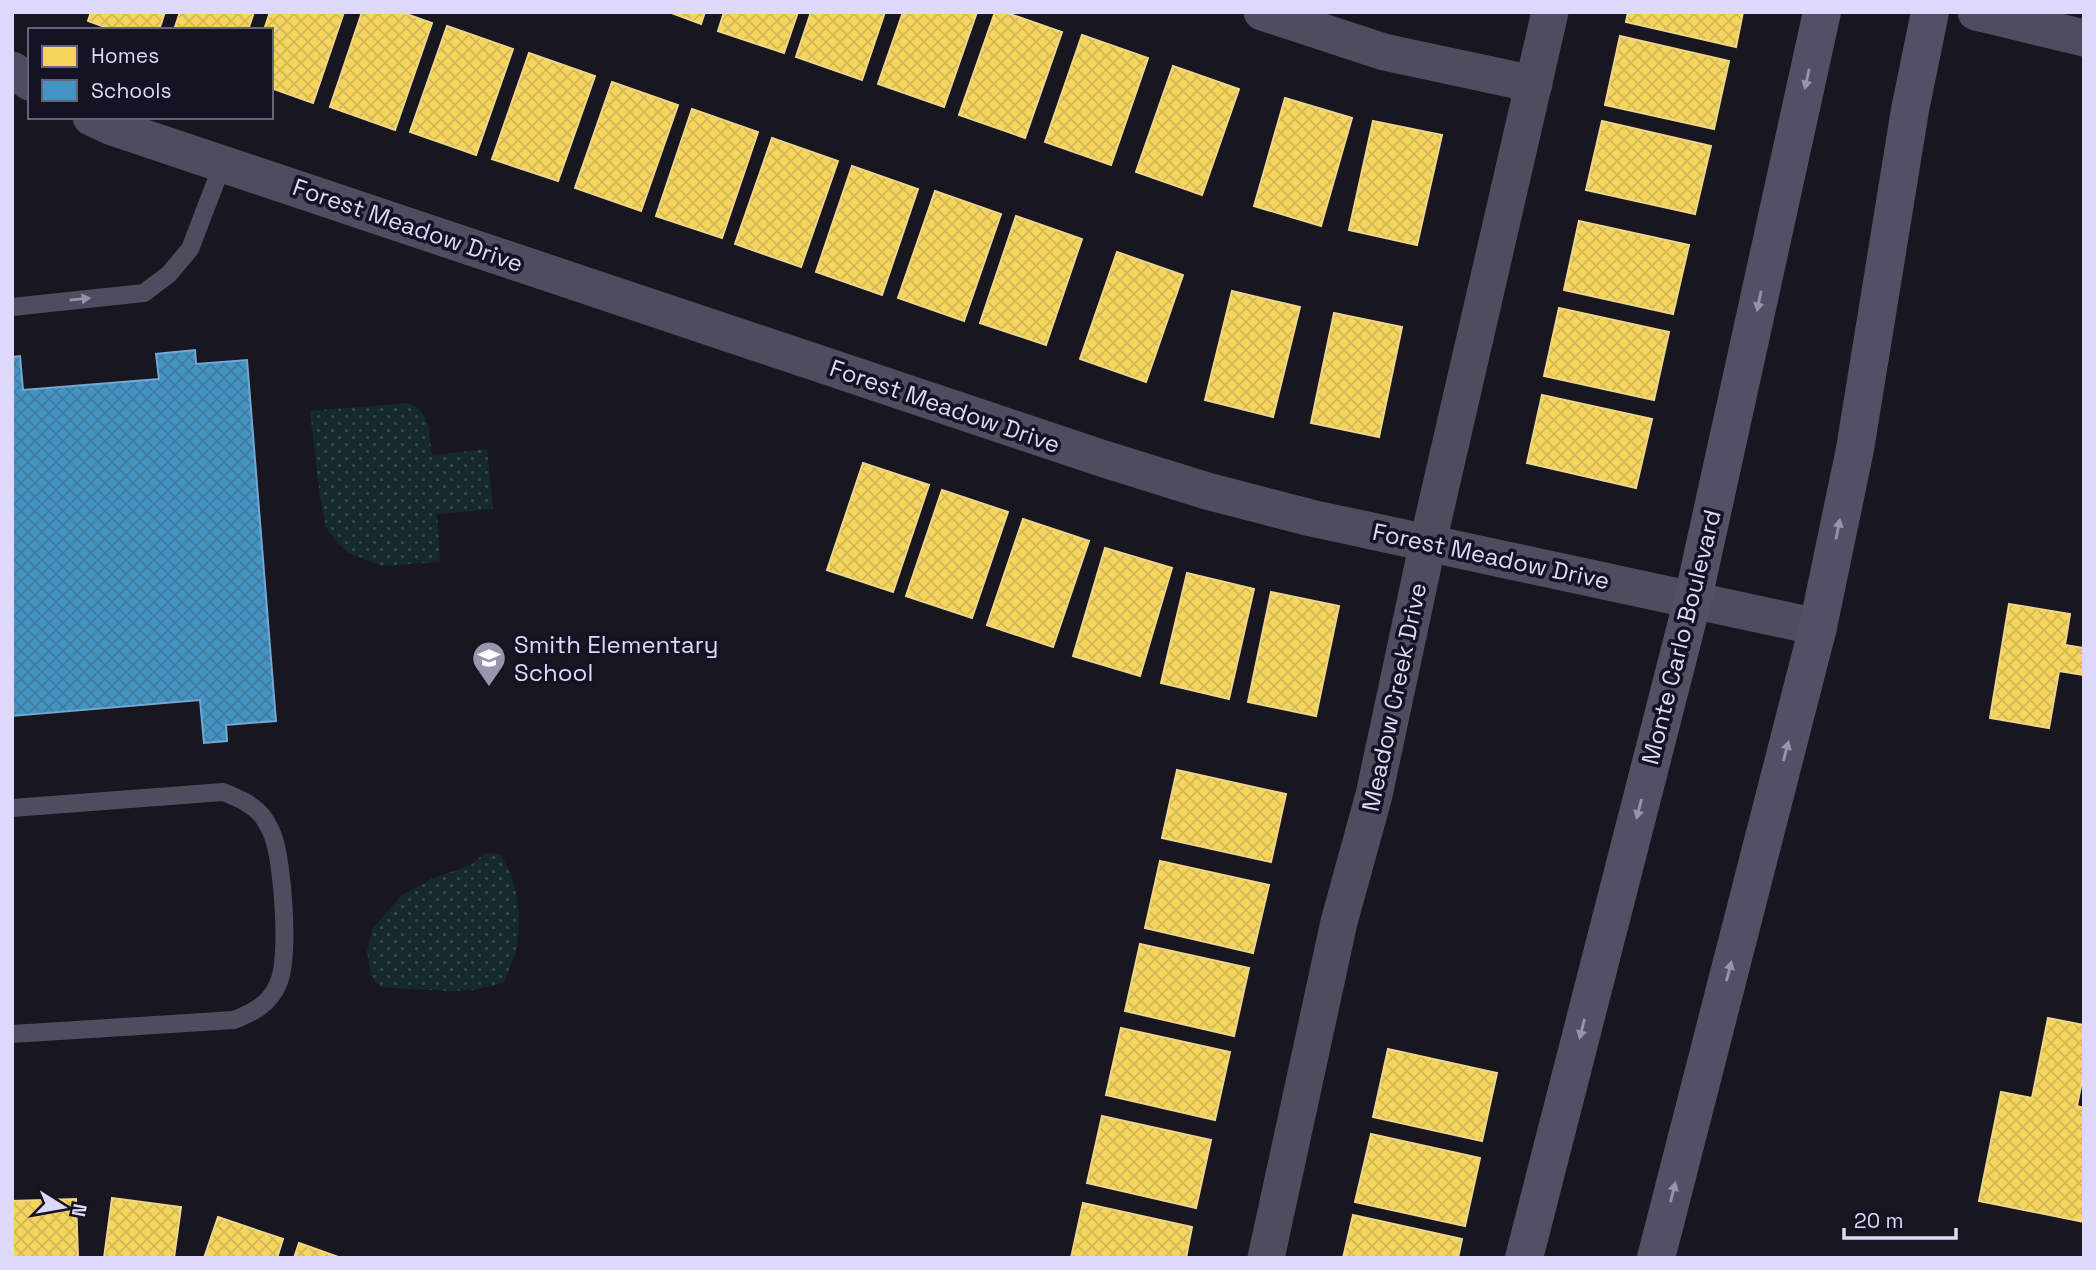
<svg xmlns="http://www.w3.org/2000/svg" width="2096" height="1270" viewBox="0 0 2096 1270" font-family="'Space Grotesk',sans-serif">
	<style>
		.park { fill: url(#park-dots) }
		.homes { fill: url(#homes-cross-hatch); stroke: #efd68b; stroke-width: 2 }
		.schools { fill: url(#schools-cross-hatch); stroke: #72a8d4; stroke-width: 2 }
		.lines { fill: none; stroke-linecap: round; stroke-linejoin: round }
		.lane { stroke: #4e4c5e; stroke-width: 18 }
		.street { stroke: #4e4c5e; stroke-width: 37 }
		.secondary { stroke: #525065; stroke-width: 38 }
		.oneway { fill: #9894b0 }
		.oneway2 { fill: #9692ac }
		.labels { text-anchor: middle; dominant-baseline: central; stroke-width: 7; stroke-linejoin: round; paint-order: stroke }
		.street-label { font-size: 24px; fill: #ded9fa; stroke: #151223 }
		.poi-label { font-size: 24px; fill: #ded9fa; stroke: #151223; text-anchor: start }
	</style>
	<defs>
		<pattern id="park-dots" width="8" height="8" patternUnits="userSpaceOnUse" patternTransform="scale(1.75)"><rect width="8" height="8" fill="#16292a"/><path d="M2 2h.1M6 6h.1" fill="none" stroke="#37474a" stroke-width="1.8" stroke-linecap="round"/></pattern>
		<pattern id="homes-cross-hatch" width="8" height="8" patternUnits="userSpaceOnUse" patternTransform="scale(1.75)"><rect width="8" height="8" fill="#f6d55c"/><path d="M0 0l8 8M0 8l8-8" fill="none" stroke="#d2b759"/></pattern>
		<pattern id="schools-cross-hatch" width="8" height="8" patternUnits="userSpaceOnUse" patternTransform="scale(1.75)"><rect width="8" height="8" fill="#4393c3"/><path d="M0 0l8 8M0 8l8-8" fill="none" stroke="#437a9f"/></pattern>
	</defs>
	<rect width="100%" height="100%" fill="#18161f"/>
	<g class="park">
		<path d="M409,403C433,415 428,432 432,455L487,449L493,509L437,514L440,562L381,566L347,552L335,540L326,527L320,497L310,411Z"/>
		<path d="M485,853L499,854C518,878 522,915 517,945C515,958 508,971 504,983L473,990L448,991L380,987L371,976L367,951L372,929L402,895L434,878L471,865Z"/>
	</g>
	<g class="homes">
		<polygon points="91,12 165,12 159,30 113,30 88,21"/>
		<polygon points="180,12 254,12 248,30 174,30"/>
		<polygon points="270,12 344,12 313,103 271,88 271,30 264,30"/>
		<polygon points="362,12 401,12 432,23 395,130 330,107"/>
		<polygon points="669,12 705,12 701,24"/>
		<polygon points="724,12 798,12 784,53 718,31"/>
		<polygon points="811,12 885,12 862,80 796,57"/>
		<polygon points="903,12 977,12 944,107 878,84"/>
		<polygon points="995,12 1004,12 1062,32 1025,138 959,115"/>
		<polygon points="1628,12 1743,12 1736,47 1626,22"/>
		<polygon points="447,26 513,49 476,155 410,132"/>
		<polygon points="1082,35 1148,58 1111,165 1045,142"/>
		<polygon points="1620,36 1729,61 1714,129 1605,105"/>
		<polygon points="529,53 595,76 558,181 492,159"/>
		<polygon points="1173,66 1239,89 1202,195 1136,172"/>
		<polygon points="612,82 678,105 641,211 575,188"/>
		<polygon points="1285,98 1352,118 1321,226 1254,206"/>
		<polygon points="692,109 758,132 722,238 656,216"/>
		<polygon points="1373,121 1442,135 1417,245 1349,230"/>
		<polygon points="1602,121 1711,146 1695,214 1586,190"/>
		<polygon points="772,138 838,161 801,267 735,244"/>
		<polygon points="852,166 918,189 882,295 816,272"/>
		<polygon points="935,191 1001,214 964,321 898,298"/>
		<polygon points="1016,216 1082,239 1046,345 980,323"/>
		<polygon points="1579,221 1689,245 1673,314 1564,290"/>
		<polygon points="1117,252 1183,275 1146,382 1080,359"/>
		<polygon points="1232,291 1300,307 1273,417 1205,400"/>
		<polygon points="1559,308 1669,332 1654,400 1544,376"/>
		<polygon points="1334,313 1402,327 1379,437 1311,423"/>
		<polygon points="1542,395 1652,419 1636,488 1527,463"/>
		<polygon points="863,463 929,485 893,592 827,570"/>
		<polygon points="942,490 1008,512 972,618 906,596"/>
		<polygon points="1023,519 1089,541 1053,647 987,625"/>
		<polygon points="1105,548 1172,568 1140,676 1073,656"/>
		<polygon points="1187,573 1254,589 1229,699 1161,683"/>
		<polygon points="1271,592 1339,606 1316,716 1248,702"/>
		<polygon points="2009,604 2070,614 2065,645 2084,648 2084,675 2059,671 2049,728 1990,718"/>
		<polygon points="1177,770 1286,794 1271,862 1162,838"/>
		<polygon points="1160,861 1269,885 1253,953 1145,928"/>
		<polygon points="1140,944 1249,968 1234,1036 1125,1011"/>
		<polygon points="2048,1018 2084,1025 2084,1071 2077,1106 2084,1108 2084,1222 1979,1201 2001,1092 2032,1098"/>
		<polygon points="1121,1028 1230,1052 1215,1120 1106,1095"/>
		<polygon points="1388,1049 1497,1073 1482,1141 1373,1117"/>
		<polygon points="1102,1116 1211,1140 1196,1208 1087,1183"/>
		<polygon points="1371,1134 1480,1158 1465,1226 1355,1202"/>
		<polygon points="112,1198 181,1207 174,1258 104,1258"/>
		<polygon points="76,1199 78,1258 12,1258 12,1201"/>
		<polygon points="1083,1203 1192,1227 1186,1258 1071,1258"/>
		<polygon points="1353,1215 1462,1239 1458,1258 1343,1258"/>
		<polygon points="218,1217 283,1239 277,1258 204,1258"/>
		<polygon points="299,1243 341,1258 294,1258"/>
	</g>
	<polygon class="schools" points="195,350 196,364 247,360 276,721 226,725 227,741 204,743 200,700 12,716 12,357 20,356 23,390 159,379 156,354"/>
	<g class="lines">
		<g class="lane">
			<polyline points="12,307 144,293 169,274 190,249 223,163"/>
			<path d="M12,808L223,792C238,798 253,804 263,817C267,823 271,830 273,836C283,863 290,958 278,984C270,1004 252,1013 234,1020L12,1034"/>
		</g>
		<g class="street">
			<polyline points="1262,12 1384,52 1534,84"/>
			<polyline points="1976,12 2084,38"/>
			<polyline points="12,70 30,82"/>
			<polyline points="91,117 112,127 1101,458 1207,491 1311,518 1818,627"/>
			<polyline points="1266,1258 1339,922 1374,795 1428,542 1550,12"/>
		</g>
		<g class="secondary">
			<polyline points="1524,1258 1693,599 1822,12"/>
			<polyline points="1656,1258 1818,627 1855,449 1910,110 1930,12"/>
		</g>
	</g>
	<defs><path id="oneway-solid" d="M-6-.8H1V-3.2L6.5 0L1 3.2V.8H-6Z" transform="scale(1.75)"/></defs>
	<g class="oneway">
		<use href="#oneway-solid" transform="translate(1807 79) rotate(102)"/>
		<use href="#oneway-solid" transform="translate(1759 301) rotate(102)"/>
		<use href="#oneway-solid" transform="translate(1838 529) rotate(-79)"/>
		<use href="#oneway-solid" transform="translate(1786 751) rotate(-75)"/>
		<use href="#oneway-solid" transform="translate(1639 809) rotate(104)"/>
		<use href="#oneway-solid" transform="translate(1729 971) rotate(-76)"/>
		<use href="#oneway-solid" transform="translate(1582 1029) rotate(104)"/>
		<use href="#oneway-solid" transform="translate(1673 1192) rotate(-76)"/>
	</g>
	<use class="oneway2" href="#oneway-solid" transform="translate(80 299) rotate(-6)"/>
	<defs>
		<g id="school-pin" transform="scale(1.75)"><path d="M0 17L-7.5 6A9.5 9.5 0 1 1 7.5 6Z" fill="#9995ad" stroke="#151223"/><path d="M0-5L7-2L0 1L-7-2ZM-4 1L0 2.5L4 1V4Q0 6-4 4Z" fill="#fff"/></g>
	</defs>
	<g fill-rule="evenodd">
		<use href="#school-pin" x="489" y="658"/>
	</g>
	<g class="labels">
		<g class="street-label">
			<text transform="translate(408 225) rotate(19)">Forest Meadow Drive</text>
			<text transform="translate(945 406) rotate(19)">Forest Meadow Drive</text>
			<text transform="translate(1491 556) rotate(12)">Forest Meadow Drive</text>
			<text transform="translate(1681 637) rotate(-76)">Monte Carlo Boulevard</text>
			<text transform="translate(1394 697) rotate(-78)">Meadow Creek Drive</text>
		</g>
		<g class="poi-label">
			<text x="514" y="644">Smith Elementary<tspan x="514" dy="28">School</tspan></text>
		</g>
	</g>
	<rect width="2096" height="1270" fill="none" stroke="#ded9fa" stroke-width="28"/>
	<rect x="28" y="28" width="245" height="91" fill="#151223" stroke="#656279" stroke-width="2"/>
	<rect x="42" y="46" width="35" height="21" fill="#f6d55c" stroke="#656279" stroke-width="2"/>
	<text x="91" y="63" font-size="21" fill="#ded9fa">Homes</text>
	<rect x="42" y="80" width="35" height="21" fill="#4393c3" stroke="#656279" stroke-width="2"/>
	<text x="91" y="98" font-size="21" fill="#ded9fa">Schools</text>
	<g transform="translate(63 1207) rotate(101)" stroke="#151223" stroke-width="5" paint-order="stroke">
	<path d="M0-5L12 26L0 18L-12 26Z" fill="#ded9fa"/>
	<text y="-10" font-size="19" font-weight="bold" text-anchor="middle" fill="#ded9fa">N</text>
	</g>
	<path d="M1844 1228v10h112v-10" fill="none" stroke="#ded9fa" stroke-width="3.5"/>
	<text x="1854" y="1228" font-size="21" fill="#ded9fa" stroke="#151223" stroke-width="5" paint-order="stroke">20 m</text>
</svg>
